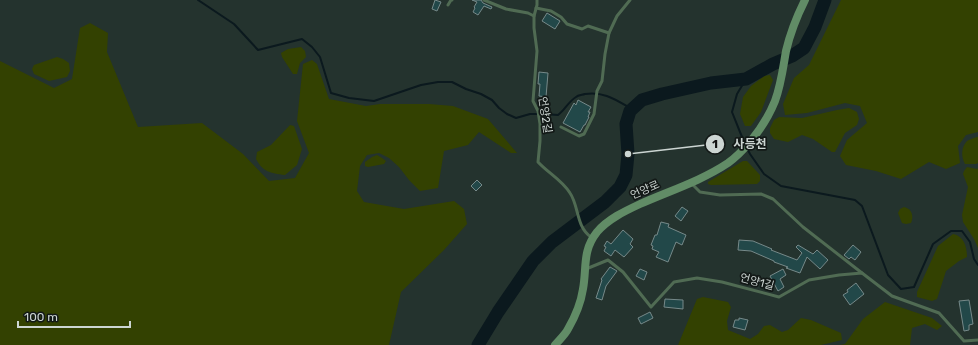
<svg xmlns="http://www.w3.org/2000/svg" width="978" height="345" viewBox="0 0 978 345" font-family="Rubik,'Noto Sans KR',sans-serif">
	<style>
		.green { fill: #334101 }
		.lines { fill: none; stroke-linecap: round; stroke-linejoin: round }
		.stream { stroke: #0b191e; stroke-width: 2 }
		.river { stroke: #0b191e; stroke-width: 13 }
		.building { fill: #224849; stroke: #768989 }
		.lane { stroke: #506b53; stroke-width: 3 }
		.secondary { stroke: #618c66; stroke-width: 8 }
		.labels { text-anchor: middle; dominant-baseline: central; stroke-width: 3.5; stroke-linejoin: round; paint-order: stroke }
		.street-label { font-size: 11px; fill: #ccd5d2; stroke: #131917 }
		.leader { fill: none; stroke: #ccd5d2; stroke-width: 1.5 }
		.callout-dot { fill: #ccd5d2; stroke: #131917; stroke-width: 1.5 }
		.mark-label { font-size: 12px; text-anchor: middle; font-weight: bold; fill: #111 }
		.callout-label { font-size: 12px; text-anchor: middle; font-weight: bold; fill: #ccd5d2; stroke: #131917; stroke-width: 3.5; stroke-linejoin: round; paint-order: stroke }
	</style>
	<rect width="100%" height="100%" fill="#24332e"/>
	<g class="green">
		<polygon points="841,0 978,0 978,132 966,135 958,146 960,163 946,169 929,162 901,179 876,171 846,165 840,156 847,140 867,123 860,106 845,103 807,113 785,115 783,104 794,78 809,65"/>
		<polygon points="90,23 108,33 107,52 138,127 202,123 243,154 269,181 295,178 309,153 297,121 303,64 312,60 317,64 329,99 366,106 380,104 429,104 453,106 488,119 517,153 511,153 479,132 468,145 444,151 438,188 420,191 409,180 399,167 389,158 379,153 367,155 360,166 357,191 364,202 404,209 454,201 464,209 467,224 444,250 401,292 389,345 0,345 0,61 54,88 72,79 80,28"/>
		<polygon points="301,47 305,51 306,57 300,63 297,74 293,74 282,57 281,53 288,49"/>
		<polygon points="57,57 63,59 69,63 70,71 67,77 49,81 34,74 32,69 34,65"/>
		<polygon points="770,75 773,80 761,112 751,126 745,126 740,114 743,97 751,86 764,76"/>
		<polygon points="849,108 857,112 859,119 857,125 845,133 835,152 832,152 813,139 802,135 788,142 774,139 770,133 770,128 774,120 779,117 802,118 837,110"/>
		<path d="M290,125L294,126L302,149L297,165L285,175C270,173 263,172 256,159L257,152L271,145Z"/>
		<path d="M977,137H978V163L976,164H965C961,157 961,147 967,141C970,139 974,138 977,137Z"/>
		<polygon points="377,155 382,158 386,161 384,164 368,167 365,166 365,162 372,157"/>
		<polygon points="743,161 747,161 760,175 760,181 757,184 711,185 708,184 708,182"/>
		<polygon points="967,167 977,169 978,168 978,248 974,239 963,222 962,215 968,187 963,174 964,171"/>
		<path d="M904,207C912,209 914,216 911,223L906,224L902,223L898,213L900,209Z"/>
		<path d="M953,234C964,236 967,247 967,257L959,261L946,271L937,299L932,301L917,297V292L938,246Z"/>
		<polygon points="703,297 728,302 731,307 727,321 728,330 750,339 758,334 764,326 770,325 782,332 788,330 801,318 811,320 841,333 842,340 821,345 678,345 697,299"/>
		<polygon points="885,302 932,318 942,326 937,330 925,324 912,328 910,345 840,345 845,344 863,319"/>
	</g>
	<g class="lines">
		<g class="stream">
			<path d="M198,0L234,24L258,50L302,39L312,47L320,57L331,93L349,98L374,101L421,85L438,82H452L466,89L481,94L492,100L499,108L507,114L516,118L530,114H544L558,115C565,110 568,102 576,97C578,95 582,95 585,94C604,91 616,100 632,109"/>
			<polyline points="745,144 740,132 732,112 737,94 746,79"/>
			<polyline points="747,148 750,154 764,174 781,186 855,200 862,206 888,275 901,289 914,287 933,244 951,231 962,231 970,242 974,259 978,265"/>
		</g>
		<polyline class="river" points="478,345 498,312 533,261 552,242 605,202 620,187 626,175 628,154 626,124 630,111 642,100 662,94 711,83 746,79 773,64 792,56 804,48 815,27 825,0"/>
	</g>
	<g class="building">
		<polygon points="435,0 441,2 437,11 432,9"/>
		<polygon points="472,0 481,0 483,3 492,7 491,9 484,6 478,15 473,12 475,8 474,7 477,2"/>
		<polygon points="547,13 560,21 555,29 542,21"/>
		<polygon points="539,72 548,73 546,97 539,96 540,84 538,84"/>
		<polygon points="578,100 591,107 588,112 590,112 588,117 589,117 585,125 584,125 580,132 563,123 574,103 576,105"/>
		<polygon points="477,180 482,185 476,191 471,186"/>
		<polygon points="682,207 688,211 681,221 675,216"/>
		<polygon points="661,222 669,224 668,227 686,235 682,245 676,242 668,262 656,257 659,252 652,249 653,246 651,245 655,235 657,235"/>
		<polygon points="623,230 633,239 630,244 633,247 624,257 615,250 611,256 604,251 606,247 604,246 607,241 611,244"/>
		<polygon points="739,240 753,241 772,249 771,250 797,260 802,253 796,247 798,245 813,254 817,250 828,260 820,269 807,257 800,273 786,268 788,267 774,262 774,261 751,251 738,250"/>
		<polygon points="853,245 861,252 855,260 851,257 849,259 844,255"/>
		<polygon points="610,267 617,271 606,286 602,300 596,298 602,280 601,279"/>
		<polygon points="640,269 647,272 644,280 636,276"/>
		<polygon points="783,269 786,275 780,279 784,287 778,291 770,276"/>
		<polygon points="856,283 864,294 850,305 843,295 848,292 847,290"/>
		<polygon points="665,299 683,300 683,309 664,307"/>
		<polygon points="969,300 973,324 969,325 969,330 964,331 959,301"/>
		<polygon points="650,312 653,318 641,324 638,318"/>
		<polygon points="739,318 748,320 745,330 733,327 735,320 739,320"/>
	</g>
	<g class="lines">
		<g class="lane">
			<polyline points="484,0 506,9 528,13 534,16"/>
			<path d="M537,0V5L534,16V28L537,51L533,101L538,111L540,124V141L538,162C548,173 562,180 570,193C579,206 576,227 591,237"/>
			<polyline points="448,5 451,0 452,0"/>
			<polyline points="536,8 551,11 561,17 567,24 582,29 588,26 609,33"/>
			<polyline points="561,127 579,136 584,134 594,114 597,91 602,81 605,54 609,33 617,16 630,0"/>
			<polyline points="692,184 700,192 720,195 761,194 773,199 803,227 862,273"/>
			<polyline points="586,269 608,260 623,272 651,307 674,282 697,278 722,282 779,297 809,280 839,275 862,273 892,296 939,313 964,341 978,340"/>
		</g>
		<path class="secondary" d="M555,345C559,340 565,335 568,329C575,317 581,302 583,289C587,267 582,251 597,232C608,219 625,211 640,204C669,191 701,181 728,163C735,158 744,149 750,142C760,130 769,116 775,101C781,85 783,68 786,51C790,34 797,16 805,0"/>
	</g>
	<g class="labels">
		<g class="street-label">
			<text transform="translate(545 115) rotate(81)">언양2길</text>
			<text transform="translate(645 190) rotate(-24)">언양로</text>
			<text transform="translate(757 282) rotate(15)">언양1길</text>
		</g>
	</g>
	<path class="leader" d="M628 154L715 144"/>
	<g class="callout-dot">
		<circle cx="628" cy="154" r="4"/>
		<circle cx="715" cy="144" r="10"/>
	</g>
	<g class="mark-label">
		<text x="715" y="148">1</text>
	</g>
	<g class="callout-label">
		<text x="750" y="148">사등천</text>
	</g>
	<path d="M18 321v6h112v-6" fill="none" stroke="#ccd5d2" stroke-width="2"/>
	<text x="24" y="321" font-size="12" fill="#ccd5d2" stroke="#131917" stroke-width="3" paint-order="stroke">100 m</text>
</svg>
